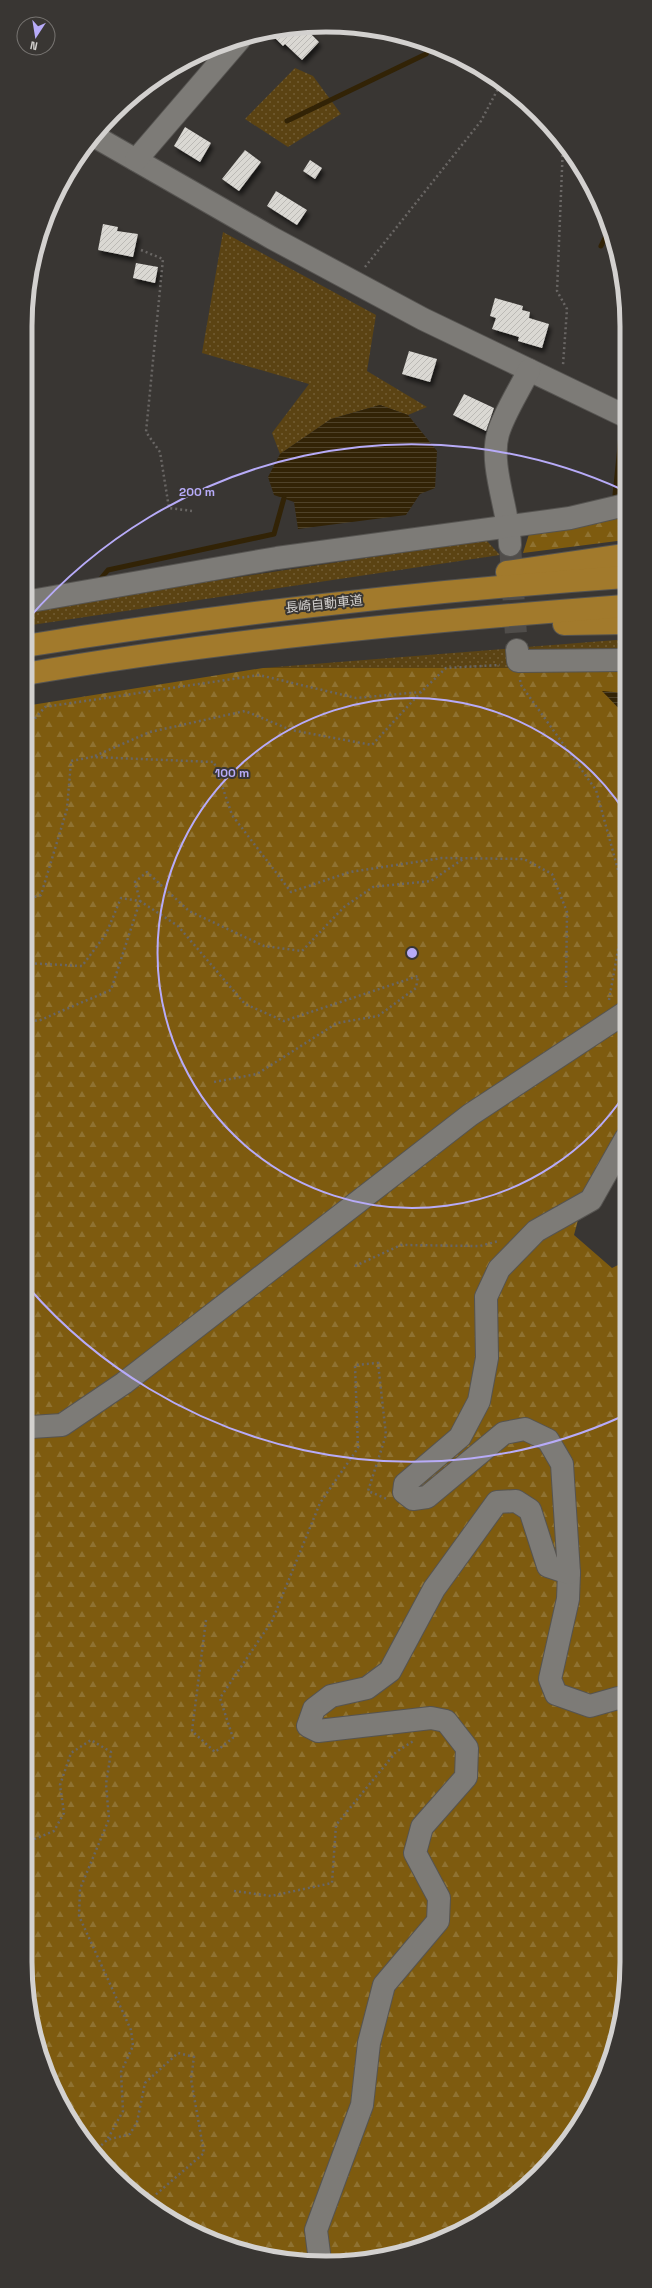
<svg xmlns="http://www.w3.org/2000/svg" width="652" height="2288" viewBox="0 0 652 2288" font-family="'Space Grotesk','Noto Sans JP',sans-serif">
	<style>
		.grass { fill: url(#grass-dots) }
		.forest { fill: url(#forest-firs) }
		.water { fill: url(#water-rules) }
		.lines { fill: none; stroke-linecap: round; stroke-linejoin: round }
		.stream { stroke: #322306; stroke-width: 5 }
		.building { fill: url(#building-hatch); filter: url(#shadow) }
		.minor-tunnel { stroke: #504d4a; stroke-width: 22; stroke-dasharray: 22 11; stroke-linecap: butt }
		.minor-casing { stroke: #565451; stroke-width: 24 }
		.highway-casing { stroke: #565451; stroke-width: 24 }
		.path { stroke: #696664; stroke-width: 2.5; stroke-dasharray: 2 3; stroke-linecap: butt }
		.minor { stroke: #7d7b77; stroke-width: 22 }
		.highway { stroke: #a27a2c; stroke-width: 22 }
		.ring { fill: none; stroke: #b7abf8; stroke-width: 2 }
		.labels { text-anchor: middle; dominant-baseline: central; stroke-width: 4; stroke-linejoin: round; paint-order: stroke }
		.street-label { font-size: 13px; fill: #d3d1cf; stroke: #393633 }
		.rim { fill: none; stroke: #d3d1cf; stroke-width: 5 }
		.centre { fill: #b7abf8; stroke: #393633; stroke-width: 2 }
		.ring-label { font-size: 12px; text-anchor: middle; font-weight: bold; fill: #b7abf8; stroke: #393633; stroke-width: 4; stroke-linejoin: round; paint-order: stroke }
	</style>
	<defs>
		<pattern id="grass-dots" width="8" height="8" patternUnits="userSpaceOnUse"><rect width="8" height="8" fill="#5b4313"/><path d="M2 2h.1M6 6h.1" fill="none" stroke="#725d34" stroke-width="1.8" stroke-linecap="round"/></pattern>
		<pattern id="forest-firs" width="22" height="20" patternUnits="userSpaceOnUse"><rect width="22" height="20" fill="#7e5b0f"/><path d="M5 1l3.5 6h-7zM16 11l3.5 6h-7z" fill="#8f7231"/></pattern>
		<pattern id="water-rules" width="6" height="5" patternUnits="userSpaceOnUse"><rect width="6" height="5" fill="#322306"/><path d="M0 2.5h6" fill="none" stroke="#4f4229"/></pattern>
		<pattern id="building-hatch" width="6" height="6" patternUnits="userSpaceOnUse"><rect width="6" height="6" fill="#dad8d3"/><path d="M-1 1l2-2M0 6l6-6M5 7l2-2" fill="none" stroke="#bbb9b5"/></pattern>
		<filter id="shadow"><feDropShadow dx="2.5" dy="4.5" stdDeviation="2" flood-color="#0009"/></filter>
	</defs>
	<rect width="100%" height="100%" fill="#393633"/>
	<g class="grass">
		<polygon points="295,68 313,76 341,114 288,147 245,119"/>
		<polygon points="223,232 376,315 367,371 427,407 408,415 380,405 331,419 280,454 272,433 309,384 202,353"/>
		<polygon points="486,540 500,555 25,626 25,609"/>
		<polygon points="616,640 625,640 625,668 263,668"/>
	</g>
	<g class="forest">
		<polygon points="625,513 625,540 523,553 530,531"/>
		<polygon points="263,668 625,668 626,1152 618,1151 588,1182 574,1235 612,1268 626,1261 627,1962 621,2020 604,2077 576,2129 509,2201 459,2232 404,2253 306,2262 248,2253 193,2232 143,2201 100,2161 48,2077 31,2020 25,1962 25,706"/>
	</g>
	<g class="water">
		<polygon points="380,405 408,415 437,451 435,488 420,494 406,515 298,529 294,502 274,495 268,477 280,454 331,419"/>
		<polygon points="602,691 625,693 625,715"/>
	</g>
	<g class="lines">
		<g class="stream">
			<polyline points="287,121 426,54 430,48"/>
			<polyline points="601,246 609,230"/>
			<polyline points="615,495 621,436 625,438"/>
			<polyline points="98,582 108,570 274,534 284,498"/>
		</g>
	</g>
	<g class="building">
		<polygon points="304,27 319,42 302,60 285,44 283,46 268,31"/>
		<polygon points="185,127 211,143 200,162 174,146"/>
		<polygon points="245,150 261,162 239,191 222,179"/>
		<polygon points="310,160 322,168 315,179 303,171"/>
		<polygon points="276,191 307,210 297,225 267,206"/>
		<polygon points="103,224 118,227 117,231 138,234 133,257 98,250"/>
		<polygon points="136,263 158,267 155,283 133,278"/>
		<polygon points="495,298 523,306 522,310 530,312 529,318 549,324 542,348 518,341 519,337 492,329 496,318 490,316"/>
		<polygon points="409,351 437,359 430,382 402,374"/>
		<polygon points="464,394 494,408 486,431 453,415"/>
	</g>
	<g class="lines">
		<polyline class="minor-tunnel" points="510,545 517,650"/>
		<g class="minor-casing">
			<g id="minor">
				<polyline points="94,136 272,238 423,319 625,416"/>
				<polyline points="136,160 240,39"/>
				<path d="M510,545C509,511 489,465 498,434C503,415 520,389 529,370"/>
				<polyline points="25,602 277,558 570,518 625,505"/>
				<polyline points="517,650 518,661 625,660"/>
				<polyline points="25,1425 31,1427 62,1425 124,1383 470,1115 626,1012"/>
				<polyline points="569,1573 568,1599 550,1679 556,1694 590,1706 618,1698 627,1701"/>
				<polyline points="320,2261 316,2230 362,2105 369,2043 384,1985 438,1921 439,1898 415,1853 422,1827 466,1777 467,1748 446,1721 431,1718 318,1731 308,1726 314,1709 331,1696 367,1688 390,1671 434,1589 497,1502 516,1501 530,1510 548,1566 569,1573 562,1464 548,1440 525,1429 504,1433 427,1497 413,1499 404,1492 405,1484 460,1437 479,1401 487,1358 486,1297 499,1269 536,1231 591,1200 626,1138"/>
			</g>
		</g>
		<g class="highway-casing">
			<g id="highway">
				<polyline points="507,572 625,555"/>
				<polyline points="564,624 625,623"/>
				<path d="M25,646C224,614 424,591 625,577"/>
				<path d="M25,674C223,640 425,621 625,606"/>
			</g>
		</g>
		<g class="path">
			<polyline points="563,145 557,291 567,309 563,365"/>
			<polyline points="141,250 163,259 146,432 160,452 169,508 192,511"/>
			<polyline points="365,267 481,121 500,85"/>
			<polyline points="520,680 521,685 596,790 625,895"/>
			<polyline points="25,730 45,707 259,675 356,698 421,692 446,668 500,665"/>
			<polyline points="95,756 150,732 245,711 291,730 372,745 421,692"/>
			<polyline points="25,900 41,895 67,809 71,761 92,757 214,762 232,815 291,892 350,872 442,858 524,859 552,874 567,912 566,987"/>
			<polyline points="25,963 82,966 106,934 121,898 140,901 178,926 245,1004 284,1021 418,976 416,988 378,1016 337,1023 257,1074 214,1082"/>
			<polyline points="609,1000 625,911"/>
			<polyline points="25,1019 38,1021 111,990 140,901 135,882 147,872 189,911 264,946 302,951 344,907 373,887 431,881 463,859"/>
			<polyline points="355,1266 401,1245 480,1246 499,1241"/>
			<polyline points="206,1620 192,1731 215,1752 233,1738 220,1698 272,1621 320,1503 358,1448 355,1365 378,1363 386,1435 368,1491 387,1499"/>
			<polyline points="25,1843 54,1831 64,1813 60,1785 71,1753 91,1740 111,1752 106,1784 109,1819 80,1889 79,1916 131,2030 133,2046 121,2072 123,2111 107,2140"/>
			<polyline points="234,1891 271,1896 332,1883 336,1825 396,1752 415,1740"/>
			<polyline points="94,2152 107,2140 130,2134 137,2122 145,2083 178,2053 194,2057 191,2079 204,2153 146,2203"/>
		</g>
		<use href="#minor" class="minor"/>
		<use href="#highway" class="highway"/>
	</g>
	<g class="ring">
		<path d="M625 1094A255 255 0 1 1 625 812"/>
		<path d="M623 1416A509 509 0 0 1 28 1287M28 619A509 509 0 0 1 623 490"/>
	</g>
	<g class="labels">
		<g class="street-label">
			<text transform="translate(324 604) rotate(-6)">長崎自動車道</text>
		</g>
	</g>
	<path d="M0 0H652V2288H0ZM326 32H326A294 294 0 0 1 620 326V1962A294 294 0 0 1 326 2256H326A294 294 0 0 1 32 1962V326A294 294 0 0 1 326 32Z" fill="#393633" fill-rule="evenodd"/>
	<path class="rim" d="M326 32H326A294 294 0 0 1 620 326V1962A294 294 0 0 1 326 2256H326A294 294 0 0 1 32 1962V326A294 294 0 0 1 326 32Z"/>
	<circle cx="412" cy="953" r="6" class="centre"/>
	<g class="ring-label">
		<text x="197" y="496">200 m</text>
		<text x="232" y="777">100 m</text>
	</g>
	<g transform="translate(36 36) rotate(192)"><circle r="19" fill="#393633" stroke="#777471"/>
	<path d="M0-3L7 15L0 10L-7 15Z" fill="#b7abf8"/>
	<text y="-6" font-size="11" font-weight="bold" text-anchor="middle" fill="#d3d1cf">N</text>
	</g>
</svg>
